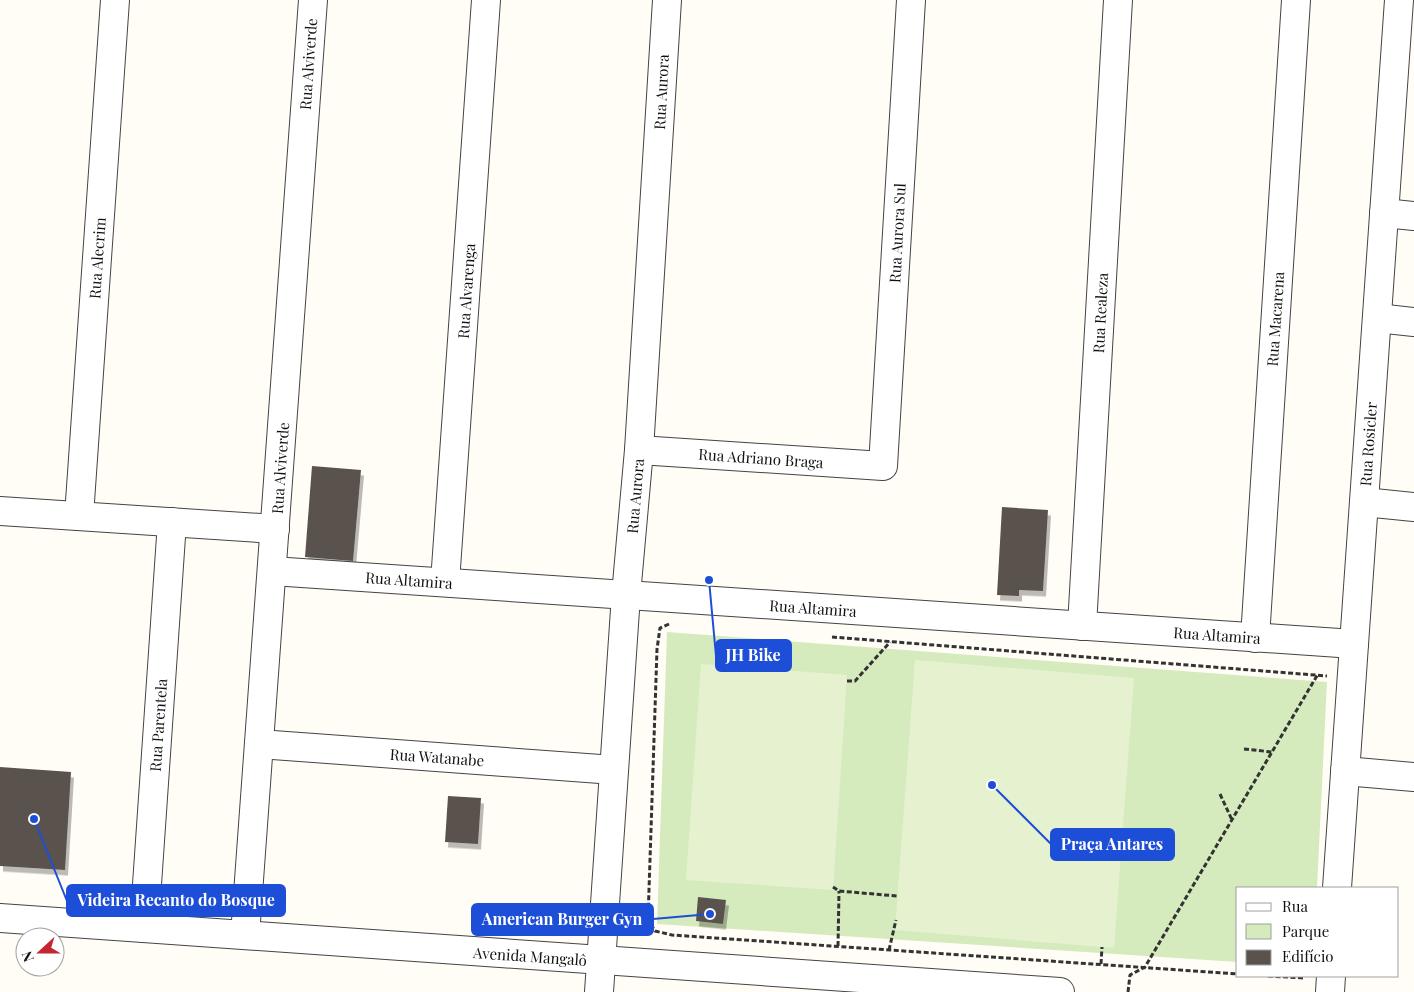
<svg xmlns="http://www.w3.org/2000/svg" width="1414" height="992" viewBox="0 0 1414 992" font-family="'Playfair Display',serif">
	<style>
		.green { fill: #d5ebbd }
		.pitch { fill: #e6f2cf }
		.building { fill: #5a524d; filter: url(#shadow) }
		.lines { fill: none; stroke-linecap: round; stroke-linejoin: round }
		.minor-casing { stroke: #444; stroke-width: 30 }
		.path { stroke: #333; stroke-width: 3; stroke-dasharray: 5 2.5; stroke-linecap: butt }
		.minor { stroke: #fff; stroke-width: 28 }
		.labels { text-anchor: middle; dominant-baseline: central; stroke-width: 5; stroke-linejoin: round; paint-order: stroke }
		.street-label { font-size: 15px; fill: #111; stroke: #fff }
		.leader { fill: none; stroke: #1d4ed8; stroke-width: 2 }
		.callout-dot { fill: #1d4ed8; stroke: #fff; stroke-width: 2 }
		.callout { fill: #1d4ed8; stroke: #1d4ed8; stroke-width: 2 }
		.callout-label { font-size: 16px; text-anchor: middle; font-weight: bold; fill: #fff }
	</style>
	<defs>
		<filter id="shadow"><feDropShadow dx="3" dy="5.5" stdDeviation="0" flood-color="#0004"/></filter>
	</defs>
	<rect width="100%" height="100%" fill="#fffdf5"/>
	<polygon class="green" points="667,632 1327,682 1317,888 1238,888 1238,962 657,924"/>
	<g class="pitch">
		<polygon points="915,660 1134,678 1114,948 895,930"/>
		<polygon points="701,664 847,675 833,890 686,880"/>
	</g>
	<g class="building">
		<polygon points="312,466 361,470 353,561 305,557"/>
		<polygon points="1002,507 1048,510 1043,591 1019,590 1019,596 997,595"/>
		<polygon points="0,767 71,772 65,870 0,866"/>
		<polygon points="448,796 481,798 478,844 445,842"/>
		<polygon points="698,897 726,900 723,924 696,921"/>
	</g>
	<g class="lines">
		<g class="minor-casing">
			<g id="minor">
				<polyline points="1384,213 1414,216"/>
				<polyline points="1377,318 1414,322"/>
				<polyline points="639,450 883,466 911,0"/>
				<polyline points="1364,502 1414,507"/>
				<polyline points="0,511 275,529"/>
				<polyline points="79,516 115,0"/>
				<polyline points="272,571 1354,644"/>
				<polyline points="445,582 486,0"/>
				<polyline points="1082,626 1118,0"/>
				<polyline points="1255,638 1296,0"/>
				<polyline points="259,744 614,770"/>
				<polyline points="1345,771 1414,777"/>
				<polyline points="1337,888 1399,0"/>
				<polyline points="0,918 1060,992"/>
				<polyline points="144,928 172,522"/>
				<polyline points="245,935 313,0"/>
				<polyline points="599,992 626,595 639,450 667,0"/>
				<polyline points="1330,992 1331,976"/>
			</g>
		</g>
		<g class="path">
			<polyline points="669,624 660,628 657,649 648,920 655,931 672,935 1238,974"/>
			<polyline points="832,637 1327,676"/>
			<polyline points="847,681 855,681 890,642"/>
			<polyline points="1244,749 1272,752"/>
			<polyline points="1220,794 1232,820"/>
			<polyline points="833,887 839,891 897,896"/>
			<polyline points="628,920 648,920"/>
			<polyline points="838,946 839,891"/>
			<polyline points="889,950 896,920"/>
			<polyline points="1101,964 1102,947"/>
			<polyline points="1268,976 1305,978"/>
			<polyline points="1128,992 1130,975 1145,967 1318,674"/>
		</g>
		<use href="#minor" class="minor"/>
	</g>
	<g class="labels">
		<g class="street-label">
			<text transform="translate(308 64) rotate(-86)">Rua Alviverde</text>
			<text transform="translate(661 92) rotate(-87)">Rua Aurora</text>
			<text transform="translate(897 233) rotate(-87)">Rua Aurora Sul</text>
			<text transform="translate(97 258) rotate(-86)">Rua Alecrim</text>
			<text transform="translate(466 291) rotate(-86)">Rua Alvarenga</text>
			<text transform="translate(1100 313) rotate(-87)">Rua Realeza</text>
			<text transform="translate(1275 319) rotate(-86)">Rua Macarena</text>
			<text transform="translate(1368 444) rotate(-86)">Rua Rosicler</text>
			<text transform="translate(761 458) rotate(4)">Rua Adriano Braga</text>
			<text transform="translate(280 468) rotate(-86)">Rua Alviverde</text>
			<text transform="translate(635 496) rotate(-85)">Rua Aurora</text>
			<text transform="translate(409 580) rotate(4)">Rua Altamira</text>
			<text transform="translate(813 608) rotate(4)">Rua Altamira</text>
			<text transform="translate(1217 635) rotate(4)">Rua Altamira</text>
			<text transform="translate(158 725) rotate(-86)">Rua Parentela</text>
			<text transform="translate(437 757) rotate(4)">Rua Watanabe</text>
			<text transform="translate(530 956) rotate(4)">Avenida Mangalô</text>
		</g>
	</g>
	<path class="leader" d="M709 580L716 656M992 785L1051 844M34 819L67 901M710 914L653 919"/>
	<g class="callout-dot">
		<circle cx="709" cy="580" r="5"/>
		<circle cx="992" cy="785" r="5"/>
		<circle cx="34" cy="819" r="5"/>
		<circle cx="710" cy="914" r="5"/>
	</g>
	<g class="callout">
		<rect x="716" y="640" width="75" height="31" rx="5"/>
		<rect x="1051" y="829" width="123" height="31" rx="5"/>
		<rect x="67" y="885" width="218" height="31" rx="5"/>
		<rect x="472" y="904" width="181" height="31" rx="5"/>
	</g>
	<g class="callout-label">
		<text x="753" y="661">JH Bike</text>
		<text x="1112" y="850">Praça Antares</text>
		<text x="176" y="906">Videira Recanto do Bosque</text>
		<text x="562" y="925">American Burger Gyn</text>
	</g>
	<rect x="1236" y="887" width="162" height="90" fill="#ffffff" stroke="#a0a0a0"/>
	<rect x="1246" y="903" width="25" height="8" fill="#ffffff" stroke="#a0a0a0"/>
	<text x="1282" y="912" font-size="15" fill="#111111">Rua</text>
	<rect x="1246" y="924" width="25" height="15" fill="#d5ebbd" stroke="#a0a0a0"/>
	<text x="1282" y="937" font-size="15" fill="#111111">Parque</text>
	<rect x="1246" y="950" width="25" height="15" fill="#5a524d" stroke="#a0a0a0"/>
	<text x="1282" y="962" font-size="15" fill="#111111">Edifício</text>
	<g transform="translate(40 952) rotate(249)"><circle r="24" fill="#ffffff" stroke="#a0a0a0"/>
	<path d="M0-4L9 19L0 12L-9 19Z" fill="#c4262e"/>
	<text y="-8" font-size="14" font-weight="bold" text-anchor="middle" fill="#111111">N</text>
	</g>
</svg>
